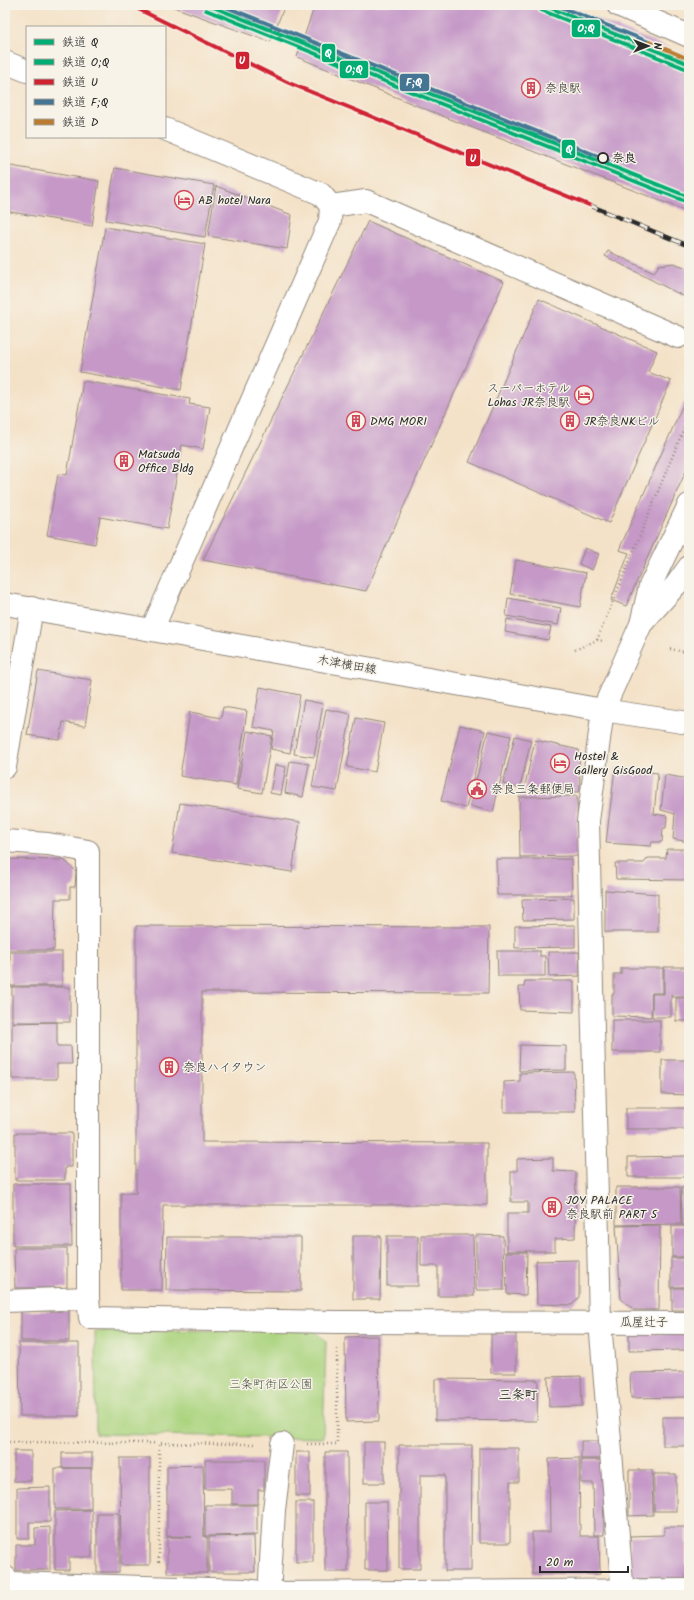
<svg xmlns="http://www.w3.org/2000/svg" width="694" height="1600" viewBox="0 0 694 1600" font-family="Kalam,'Klee One',sans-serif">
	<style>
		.green { fill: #abd47f; stroke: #6b8055 }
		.building { fill: #c598c7 }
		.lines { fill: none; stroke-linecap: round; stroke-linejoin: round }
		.minor-casing { stroke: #90867a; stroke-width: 24 }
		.major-casing { stroke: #90867a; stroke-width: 24 }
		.path { stroke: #90867a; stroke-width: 2.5; stroke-dasharray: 1 3; stroke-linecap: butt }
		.minor { stroke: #fff; stroke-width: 22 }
		.major { stroke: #fff; stroke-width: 22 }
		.rail-casing { stroke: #2b2b2b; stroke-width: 4.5 }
		.rail { stroke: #f7f3e8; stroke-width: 3; stroke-dasharray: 9; stroke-linecap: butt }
		.rail-1-casing { stroke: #f7f3e8; stroke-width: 7 }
		.rail-2-casing { stroke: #f7f3e8; stroke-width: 7 }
		.rail-3-casing { stroke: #f7f3e8; stroke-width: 7 }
		.rail-4-casing { stroke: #f7f3e8; stroke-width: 7 }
		.rail-5-casing { stroke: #f7f3e8; stroke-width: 7 }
		.rail-1 { stroke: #02ad73; stroke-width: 4 }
		.rail-2 { stroke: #02ad73; stroke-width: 4 }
		.rail-3 { stroke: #d02332; stroke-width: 4 }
		.rail-4 { stroke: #447694; stroke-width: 4 }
		.rail-5 { stroke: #ba7c31; stroke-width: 4 }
		.stop-dot { fill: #f7f3e8; stroke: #2b2b2b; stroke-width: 2 }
		.labels { text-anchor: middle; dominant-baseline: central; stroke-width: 3; stroke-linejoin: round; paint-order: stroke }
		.poi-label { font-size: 12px; fill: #2b2b2b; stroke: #f7f3e8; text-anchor: start }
		.stop-label { font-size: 12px; font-weight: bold; fill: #2b2b2b; stroke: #f7f3e8; text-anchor: start }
		.street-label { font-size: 12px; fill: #2b2b2b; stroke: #f7f3e8 }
		.park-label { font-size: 12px; fill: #4b5540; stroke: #f7f3e8 }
		.neighbourhood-label { font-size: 13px; font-weight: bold; fill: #2b2b2b; stroke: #f7f3e8 }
		.line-badge { stroke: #f7f3e8; stroke-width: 1.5 }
		.badge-label { font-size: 11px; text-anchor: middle; font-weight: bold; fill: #fff }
	</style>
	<rect width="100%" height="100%" fill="#f7f3e8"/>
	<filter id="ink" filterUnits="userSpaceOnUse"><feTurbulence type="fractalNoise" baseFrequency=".025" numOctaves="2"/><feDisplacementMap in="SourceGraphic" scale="8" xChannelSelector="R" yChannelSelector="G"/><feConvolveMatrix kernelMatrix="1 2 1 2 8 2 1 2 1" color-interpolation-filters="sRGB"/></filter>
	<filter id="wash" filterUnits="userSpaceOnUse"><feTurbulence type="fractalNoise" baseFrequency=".012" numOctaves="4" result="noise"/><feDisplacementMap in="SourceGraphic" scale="16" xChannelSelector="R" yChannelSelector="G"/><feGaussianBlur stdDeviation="0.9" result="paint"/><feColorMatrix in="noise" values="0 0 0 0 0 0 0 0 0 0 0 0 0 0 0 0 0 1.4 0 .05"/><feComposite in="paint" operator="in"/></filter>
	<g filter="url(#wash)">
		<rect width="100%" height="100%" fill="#f4e2c8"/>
		<polygon class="green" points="314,1330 326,1342 323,1438 96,1434 95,1331"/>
		<g id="blocks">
			<g class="building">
				<polygon points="168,5 285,5 270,42"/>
				<polygon points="315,5 562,5 689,56 689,212 450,119 297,57"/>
				<polygon points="5,165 99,181 92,226 5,211"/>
				<polygon points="115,168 214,185 205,237 106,220"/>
				<polygon points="216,186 292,215 287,249 208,236"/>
				<polygon points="368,221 504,282 366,591 203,560"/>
				<polygon points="105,227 205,244 181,390 80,372"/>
				<polygon points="608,251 654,273 659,265 674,263 689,269 689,299 605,256"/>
				<polygon points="539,299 657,351 648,372 671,381 609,523 469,462"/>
				<polygon points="83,381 190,399 189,404 210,407 203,449 182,445 167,529 100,517 95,544 47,535 58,474 67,475"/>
				<polygon points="689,391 689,464 626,606 611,600 629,553 619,550"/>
				<polygon points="585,548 599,554 592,570 579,564"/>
				<polygon points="516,560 586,573 580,607 510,594"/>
				<polygon points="508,598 561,608 558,625 506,616"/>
				<polygon points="507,619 551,627 548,640 505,632"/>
				<polygon points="38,671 92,680 85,726 63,722 60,740 27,735"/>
				<polygon points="260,687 300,695 290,753 271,749 274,731 253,727"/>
				<polygon points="304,700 323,704 314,757 294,754"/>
				<polygon points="223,707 247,711 236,785 180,776 190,712 221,718"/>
				<polygon points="326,709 351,714 337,791 312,787"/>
				<polygon points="356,718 384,723 375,772 347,767"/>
				<polygon points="460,725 485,731 466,808 441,801"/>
				<polygon points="247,731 272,736 262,793 237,789"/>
				<polygon points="488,731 511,736 493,812 470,806"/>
				<polygon points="515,736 531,740 520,788 503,784"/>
				<polygon points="535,740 579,750 580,792 524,790"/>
				<polygon points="290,761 309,764 303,797 285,793"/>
				<polygon points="275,765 286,767 281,795 270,793"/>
				<polygon points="615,768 658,773 654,814 667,816 666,828 663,828 662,842 652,842 651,846 606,843"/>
				<polygon points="665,775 689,779 689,842 673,839 675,814 661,810"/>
				<polygon points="577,796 578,856 520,857 519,797"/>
				<polygon points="180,803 300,822 292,872 172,853"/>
				<polygon points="667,849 689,849 689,880 616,879 615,863 644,863 648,858 666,858"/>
				<polygon points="5,859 64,860 76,871 75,887 70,887 70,899 55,899 54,950 5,950"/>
				<polygon points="496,859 571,859 572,895 497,895"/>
				<polygon points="605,890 658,894 658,932 605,932"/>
				<polygon points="574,898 574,919 523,920 522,899"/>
				<polygon points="575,925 575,947 515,948 515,926"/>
				<polygon points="136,926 489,927 488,993 202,992 202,1142 487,1143 487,1205 163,1205 162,1290 121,1290 121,1193 136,1193"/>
				<polygon points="497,951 540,951 540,956 545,956 545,976 498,976"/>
				<rect x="10" y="952" width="52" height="34"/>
				<polygon points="548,952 579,952 580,976 549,977"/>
				<polygon points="664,967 689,967 689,997 672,997 671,994 671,1017 652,1017 652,994 664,994"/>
				<polygon points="621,968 663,968 663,993 652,993 651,1017 612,1016 612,994 614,994 614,974 621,974"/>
				<polygon points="525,981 574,981 574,1012 520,1010 519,987 524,987"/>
				<rect x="12" y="987" width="58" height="35"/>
				<rect x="676" y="998" width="13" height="23"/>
				<rect x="612" y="1020" width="48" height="32"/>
				<polygon points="57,1022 57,1046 71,1046 72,1064 57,1064 57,1079 12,1079 12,1023"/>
				<polygon points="520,1045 566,1046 566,1070 519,1071"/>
				<polygon points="662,1060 689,1060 689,1095 662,1094"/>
				<polygon points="574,1072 575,1112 504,1112 504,1082 520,1081 520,1073"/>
				<rect x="626" y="1108" width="63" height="21"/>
				<polygon points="15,1133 72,1133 72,1167 65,1167 65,1180 15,1180"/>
				<polygon points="689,1156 689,1177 628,1177 628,1157"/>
				<polygon points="553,1158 553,1171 576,1172 575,1238 555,1239 555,1251 507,1251 507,1213 528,1213 528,1202 511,1202 511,1171 517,1171 517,1159"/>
				<polygon points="13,1184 71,1184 72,1246 13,1246"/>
				<polygon points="616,1187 680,1187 681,1224 616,1225"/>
				<polygon points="689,1187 689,1225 682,1225 681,1188"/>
				<polygon points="660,1225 659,1310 634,1310 621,1299 616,1226"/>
				<rect x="672" y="1226" width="17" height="31"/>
				<polygon points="421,1235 473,1235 474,1296 438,1296 438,1266 421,1266"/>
				<polygon points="476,1235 503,1236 504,1290 476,1290"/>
				<polygon points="353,1236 381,1236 380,1299 353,1299"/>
				<rect x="387" y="1236" width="31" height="50"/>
				<polygon points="167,1237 301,1237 301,1291 166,1290"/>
				<polygon points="14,1248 67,1248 67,1288 15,1288"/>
				<polygon points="506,1252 527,1252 526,1295 507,1294"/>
				<rect x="671" y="1258" width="18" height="29"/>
				<polygon points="579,1260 579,1297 572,1305 537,1304 536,1261"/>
				<rect x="672" y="1288" width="17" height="22"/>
				<rect x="21" y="1311" width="48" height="30"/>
				<polygon points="689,1333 689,1350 629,1351 629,1334"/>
				<rect x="491" y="1334" width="25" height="39"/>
				<polygon points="378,1336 379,1421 346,1422 345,1337"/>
				<polygon points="19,1343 79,1343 79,1416 20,1416"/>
				<polygon points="689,1372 689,1397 631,1398 630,1373"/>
				<polygon points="581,1376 582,1406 549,1407 548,1377"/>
				<polygon points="435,1379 538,1380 537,1421 435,1420"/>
				<rect x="663" y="1417" width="26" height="29"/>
				<polygon points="581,1441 603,1441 604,1459 581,1459"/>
				<rect x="364" y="1442" width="20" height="41"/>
				<polygon points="399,1445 472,1445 471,1571 445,1571 445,1475 420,1475 420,1569 399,1569"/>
				<polygon points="479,1448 519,1448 519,1482 510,1482 510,1543 479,1543"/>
				<rect x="14" y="1451" width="17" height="30"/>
				<rect x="296" y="1452" width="14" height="44"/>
				<polygon points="325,1452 347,1452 348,1572 325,1572"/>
				<rect x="62" y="1453" width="30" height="15"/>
				<polygon points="120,1458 150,1458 150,1565 121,1565"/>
				<polygon points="579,1458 580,1536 599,1536 600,1574 532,1574 532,1532 550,1532 549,1459"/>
				<polygon points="205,1460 264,1460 264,1490 258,1490 258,1504 232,1504 232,1489 205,1489"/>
				<polygon points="581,1460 603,1460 604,1535 594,1535 593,1483 581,1483"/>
				<polygon points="203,1465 204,1537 207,1537 207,1573 167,1573 167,1537 192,1537 167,1536 167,1466"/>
				<rect x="55" y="1468" width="36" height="41"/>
				<polygon points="629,1470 652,1470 653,1515 629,1516"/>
				<rect x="654" y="1474" width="22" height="37"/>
				<polygon points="50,1487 50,1522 29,1522 29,1539 17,1539 17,1488"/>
				<rect x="296" y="1502" width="17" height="60"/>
				<polygon points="365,1502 387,1502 388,1570 365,1570"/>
				<polygon points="205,1505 257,1505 257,1535 205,1536"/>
				<polygon points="92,1510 92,1557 69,1557 69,1570 55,1570 55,1511"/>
				<rect x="97" y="1513" width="22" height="59"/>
				<polygon points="50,1527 50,1570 16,1570 16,1545 35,1545 35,1528"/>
				<polygon points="664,1527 686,1527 686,1579 631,1579 630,1536 664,1535"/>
				<polygon points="254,1536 255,1572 209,1572 209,1537"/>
			</g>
		</g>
	</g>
	<g filter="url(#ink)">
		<use href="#blocks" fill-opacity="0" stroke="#90867a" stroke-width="1"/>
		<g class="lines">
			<g class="minor-casing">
				<g id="minor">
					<polyline points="618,5 689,36"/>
					<polyline points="5,62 27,71"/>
					<polyline points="331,206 366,201 678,337"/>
					<polyline points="642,623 676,585 689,567"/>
					<polyline points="152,630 330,221 331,206 321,194 165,129"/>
					<polyline points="5,767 32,608"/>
					<polyline points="5,841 48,844 88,851 88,1298 90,1318 337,1322 689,1323"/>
					<polyline points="5,1301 88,1298"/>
					<polyline points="5,1577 11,1583 245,1590 269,1593 689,1590"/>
					<polyline points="269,1595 274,1510 282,1444"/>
					<polyline points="623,1595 600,1322 588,821 603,710 641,624 650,586 689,505"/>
				</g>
			</g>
			<g class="major-casing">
				<polyline id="major" points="5,604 603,710 689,723"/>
			</g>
			<g class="path">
				<polyline points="597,640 689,416"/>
				<polyline points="670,649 689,653"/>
				<polyline points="575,650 597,640 604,641"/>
				<polyline points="5,1442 256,1444"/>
				<polyline points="307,1444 337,1444 337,1347"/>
				<polyline points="159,1562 159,1444"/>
			</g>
			<use href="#minor" class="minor"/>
			<use href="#major" class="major"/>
			<g class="rail-casing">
				<polyline id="rail" points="589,205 689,246"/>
			</g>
			<use href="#rail" class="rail"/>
			<g class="rail-1-casing">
				<g id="rail-1">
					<polyline points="208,5 689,197"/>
					<polyline points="543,5 689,64"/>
				</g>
			</g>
			<g class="rail-2-casing">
				<g id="rail-2">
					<polyline points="206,10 687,202"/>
					<polyline points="541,10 687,69"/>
				</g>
			</g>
			<g class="rail-3-casing">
				<polyline id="rail-3" points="130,5 289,83 589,205"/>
			</g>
			<g class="rail-4-casing">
				<g id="rail-4">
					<polyline points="221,5 608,160"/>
					<polyline points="556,5 649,42"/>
				</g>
			</g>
			<g class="rail-5-casing">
				<polyline id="rail-5" points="649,42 689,59"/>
			</g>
			<use href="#rail-1" class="rail-1"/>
			<use href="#rail-2" class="rail-2"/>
			<use href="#rail-3" class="rail-3"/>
			<use href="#rail-4" class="rail-4"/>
			<use href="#rail-5" class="rail-5"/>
		</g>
	</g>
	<defs>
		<g id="building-ring" transform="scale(1)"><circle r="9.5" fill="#f7f3e8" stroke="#d1495b" stroke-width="1.5"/><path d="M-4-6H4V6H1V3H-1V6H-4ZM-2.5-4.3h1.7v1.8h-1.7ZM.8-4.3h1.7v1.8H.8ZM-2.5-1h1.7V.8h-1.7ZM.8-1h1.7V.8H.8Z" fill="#d1495b"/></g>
		<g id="hotel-ring" transform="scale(1)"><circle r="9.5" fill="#f7f3e8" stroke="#d1495b" stroke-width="1.5"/><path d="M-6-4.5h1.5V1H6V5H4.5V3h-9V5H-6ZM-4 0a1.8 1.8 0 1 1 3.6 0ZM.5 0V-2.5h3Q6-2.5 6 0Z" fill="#d1495b"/></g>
		<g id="civic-ring" transform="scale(1)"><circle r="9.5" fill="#f7f3e8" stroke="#d1495b" stroke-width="1.5"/><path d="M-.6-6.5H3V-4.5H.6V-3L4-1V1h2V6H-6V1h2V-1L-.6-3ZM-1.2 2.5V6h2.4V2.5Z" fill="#d1495b"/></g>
	</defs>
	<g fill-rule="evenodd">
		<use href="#building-ring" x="531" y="88"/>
		<use href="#hotel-ring" x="184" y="200"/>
		<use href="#hotel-ring" x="584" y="395"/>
		<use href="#building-ring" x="356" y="421"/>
		<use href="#building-ring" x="570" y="421"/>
		<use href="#building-ring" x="124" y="461"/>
		<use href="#hotel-ring" x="560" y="763"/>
		<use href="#civic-ring" x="477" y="789"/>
		<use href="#building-ring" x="169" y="1067"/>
		<use href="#building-ring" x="552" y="1207"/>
	</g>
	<circle class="stop-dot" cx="603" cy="158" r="5"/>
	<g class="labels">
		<g class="poi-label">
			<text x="545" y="88">奈良駅</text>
			<text x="198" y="200">AB hotel Nara</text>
			<text x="570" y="388" text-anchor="end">スーパーホテル<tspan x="570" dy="14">Lohas JR奈良駅</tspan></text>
			<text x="370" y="421">DMG MORI</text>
			<text x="584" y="421">JR奈良NKビル</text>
			<text x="138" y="454">Matsuda<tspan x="138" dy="14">Office Bldg</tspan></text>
			<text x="574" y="756">Hostel &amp;<tspan x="574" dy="14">Gallery GisGood</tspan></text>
			<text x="491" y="789">奈良三条郵便局</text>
			<text x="183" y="1067">奈良ハイタウン</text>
			<text x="566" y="1200">JOY PALACE<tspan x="566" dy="14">奈良駅前 PART 5</tspan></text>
		</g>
		<g class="stop-label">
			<text x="612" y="158">奈良</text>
		</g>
		<g class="street-label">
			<text transform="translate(347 665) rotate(10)">木津横田線</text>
			<text x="644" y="1322">瓜屋辻子</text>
		</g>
		<g class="park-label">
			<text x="271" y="1384">三条町街区公園</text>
		</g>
		<g class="neighbourhood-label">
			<text x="518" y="1395">三条町</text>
		</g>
	</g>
	<g class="line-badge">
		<rect x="571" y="19" width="30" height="19" rx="4" fill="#02ad73"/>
		<rect x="321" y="43" width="15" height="20" rx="4" fill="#02ad73"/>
		<rect x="235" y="51" width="15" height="19" rx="4" fill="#d02332"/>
		<rect x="339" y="60" width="30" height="19" rx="4" fill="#02ad73"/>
		<rect x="399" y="73" width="31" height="19" rx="4" fill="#447694"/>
		<rect x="561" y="139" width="15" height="20" rx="4" fill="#02ad73"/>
		<rect x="465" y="148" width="16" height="19" rx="4" fill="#d02332"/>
	</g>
	<g class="badge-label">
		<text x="586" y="32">O;Q</text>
		<text x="328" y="57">Q</text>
		<text x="242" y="64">U</text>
		<text x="354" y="73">O;Q</text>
		<text x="414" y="86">F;Q</text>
		<text x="569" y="153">Q</text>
		<text x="473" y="162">U</text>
	</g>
	<rect width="694" height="1600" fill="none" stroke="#f7f3e8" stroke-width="20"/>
	<rect x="26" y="26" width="140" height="112" fill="#f7f3e8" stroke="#a5a39c"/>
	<rect x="34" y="39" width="20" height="6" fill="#02ad73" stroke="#a5a39c"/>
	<text x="62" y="46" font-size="12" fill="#2b2b2b">鉄道 Q</text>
	<rect x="34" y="59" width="20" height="6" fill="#02ad73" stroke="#a5a39c"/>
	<text x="62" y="66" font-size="12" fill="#2b2b2b">鉄道 O;Q</text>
	<rect x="34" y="79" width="20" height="6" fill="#d02332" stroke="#a5a39c"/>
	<text x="62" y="86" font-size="12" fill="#2b2b2b">鉄道 U</text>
	<rect x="34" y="99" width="20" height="6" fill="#447694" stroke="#a5a39c"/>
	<text x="62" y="106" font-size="12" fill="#2b2b2b">鉄道 F;Q</text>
	<rect x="34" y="119" width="20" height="6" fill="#ba7c31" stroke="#a5a39c"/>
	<text x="62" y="126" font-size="12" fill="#2b2b2b">鉄道 D</text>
	<g transform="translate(648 46) rotate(90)" stroke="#f7f3e8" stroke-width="3" paint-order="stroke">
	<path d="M0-3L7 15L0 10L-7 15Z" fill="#2b2b2b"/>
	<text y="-6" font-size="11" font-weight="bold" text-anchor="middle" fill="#2b2b2b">N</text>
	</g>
	<path d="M540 1566v6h88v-6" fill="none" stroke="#2b2b2b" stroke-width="2"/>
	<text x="546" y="1566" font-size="12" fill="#2b2b2b" stroke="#f7f3e8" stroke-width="3" paint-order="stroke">20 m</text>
</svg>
